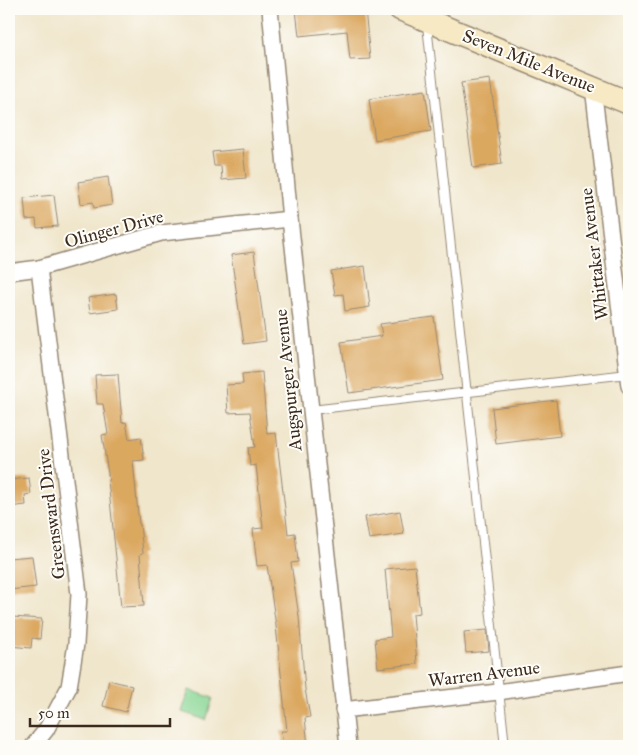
<svg xmlns="http://www.w3.org/2000/svg" width="638" height="755" viewBox="0 0 638 755" font-family="'IM FELL Great Primer',serif">
	<style>
		.green { fill: #88d694; stroke: #628059 }
		.building { fill: #dba861 }
		.lines { fill: none; stroke-linecap: round; stroke-linejoin: round }
		.service-casing { stroke: #968875; stroke-width: 10 }
		.minor-casing { stroke: #968875; stroke-width: 18 }
		.secondary-casing { stroke: #968875; stroke-width: 25 }
		.service { stroke: #fff; stroke-width: 8 }
		.minor { stroke: #fff; stroke-width: 15 }
		.secondary { stroke: #f6e9c3; stroke-width: 22 }
		.labels { text-anchor: middle; dominant-baseline: central; stroke-width: 4; stroke-linejoin: round; paint-order: stroke }
		.street-label { font-size: 18px; fill: #3b2a1e; stroke: #fdfcf7 }
	</style>
	<rect width="100%" height="100%" fill="#fdfcf7"/>
	<filter id="ink" filterUnits="userSpaceOnUse"><feTurbulence type="fractalNoise" baseFrequency=".02" numOctaves="2"/><feDisplacementMap in="SourceGraphic" scale="10" xChannelSelector="R" yChannelSelector="G"/><feConvolveMatrix kernelMatrix="1 2 1 2 8 2 1 2 1" color-interpolation-filters="sRGB"/></filter>
	<filter id="wash" filterUnits="userSpaceOnUse"><feTurbulence type="fractalNoise" baseFrequency=".0096" numOctaves="4" result="noise"/><feDisplacementMap in="SourceGraphic" scale="20" xChannelSelector="R" yChannelSelector="G"/><feGaussianBlur stdDeviation="1.12" result="paint"/><feColorMatrix in="noise" values="0 0 0 0 0 0 0 0 0 0 0 0 0 0 0 0 0 1.4 0 .05"/><feComposite in="paint" operator="in"/></filter>
	<g filter="url(#wash)">
		<rect width="100%" height="100%" fill="#f0e6cc"/>
		<polygon class="green" points="189,690 213,698 206,720 182,712"/>
		<g id="blocks">
			<g class="building">
				<polygon points="308,9 329,9 330,13 365,9 370,59 350,60 347,31 299,36 296,10"/>
				<polygon points="490,79 502,164 473,168 461,83"/>
				<polygon points="425,90 431,131 375,140 369,99"/>
				<polygon points="243,149 246,178 222,180 221,166 214,166 212,152"/>
				<polygon points="108,177 112,205 94,208 93,202 81,204 78,182"/>
				<polygon points="54,195 58,226 37,228 36,219 26,220 24,198"/>
				<polygon points="254,252 266,341 244,344 231,255"/>
				<polygon points="365,266 370,307 345,311 343,294 335,295 331,271"/>
				<polygon points="116,294 118,309 90,313 88,298"/>
				<polygon points="434,317 443,380 349,393 341,342 382,336 380,324"/>
				<polygon points="262,372 267,434 276,433 288,534 295,533 298,562 291,563 299,617 305,689 310,717 305,718 308,746 283,746 281,731 287,731 276,626 267,565 257,566 253,529 263,528 256,465 250,466 248,448 255,447 250,412 228,413 226,385 243,384 242,374"/>
				<polygon points="118,374 122,423 126,422 129,439 141,437 144,460 133,461 139,524 140,524 143,553 140,554 144,606 121,607 108,480 109,480 102,435 108,434 103,404 97,404 95,375"/>
				<polygon points="556,400 560,436 496,444 492,408"/>
				<polygon points="29,478 31,494 25,495 26,505 9,507 9,480"/>
				<polygon points="400,511 404,534 369,539 365,517"/>
				<polygon points="32,556 36,587 9,590 9,558"/>
				<polygon points="415,566 420,613 413,614 417,664 378,668 375,639 391,637 385,569"/>
				<polygon points="12,617 42,619 40,639 32,638 31,648 9,646"/>
				<polygon points="487,630 489,651 466,653 464,632"/>
				<polygon points="109,680 132,686 126,712 103,706"/>
			</g>
		</g>
	</g>
	<g filter="url(#ink)">
		<use href="#blocks" fill-opacity="0" stroke="#968875" stroke-width="1"/>
		<g class="lines">
			<g class="service-casing">
				<g id="service">
					<polyline points="427,25 505,746"/>
					<polyline points="311,410 628,374"/>
				</g>
			</g>
			<g class="minor-casing">
				<g id="minor">
					<polyline points="270,9 290,219 348,746"/>
					<polyline points="593,87 629,386"/>
					<polyline points="9,272 39,268 161,233 290,219"/>
					<polyline points="343,710 498,692 629,673"/>
					<polyline points="33,746 46,730 69,687 76,644 79,594 39,268"/>
				</g>
			</g>
			<g class="secondary-casing">
				<polyline id="secondary" points="400,9 629,103"/>
			</g>
			<use href="#service" class="service"/>
			<use href="#minor" class="minor"/>
			<use href="#secondary" class="secondary"/>
		</g>
	</g>
	<g class="labels">
		<g class="street-label">
			<text transform="translate(529 61) rotate(22)">Seven Mile Avenue</text>
			<text transform="translate(114 229) rotate(-15)">Olinger Drive</text>
			<text transform="translate(594 254) rotate(-97)">Whittaker Avenue</text>
			<text transform="translate(288 380) rotate(-96)">Augspurger Avenue</text>
			<text transform="translate(51 514) rotate(-97)">Greensward Drive</text>
			<text transform="translate(484 674) rotate(-7)">Warren Avenue</text>
		</g>
	</g>
	<rect width="638" height="755" fill="none" stroke="#fdfcf7" stroke-width="30"/>
	<path d="M30 718v8h140v-8" fill="none" stroke="#3b2a1e" stroke-width="2.5"/>
	<text x="38" y="718" font-size="15" fill="#3b2a1e" stroke="#fdfcf7" stroke-width="4" paint-order="stroke">50 m</text>
</svg>
